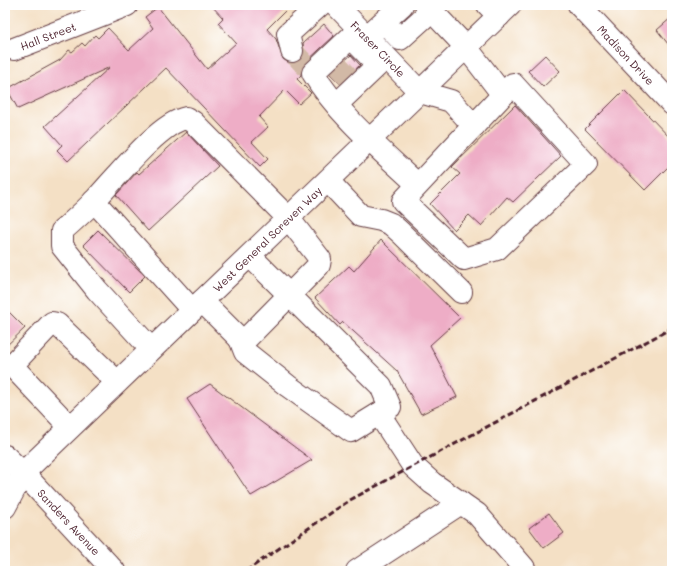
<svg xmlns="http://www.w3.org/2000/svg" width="677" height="576" viewBox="0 0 677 576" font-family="Mali,sans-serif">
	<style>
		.building { fill: #eeadc6 }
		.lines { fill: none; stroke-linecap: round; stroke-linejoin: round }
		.minor-tunnel { stroke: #d2b9a6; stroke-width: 22; stroke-dasharray: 22 11; stroke-linecap: butt }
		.minor-casing { stroke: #643c42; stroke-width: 24 }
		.major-casing { stroke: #643c42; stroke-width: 24 }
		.minor { stroke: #fff; stroke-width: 22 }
		.major { stroke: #fff; stroke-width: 22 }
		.rail { stroke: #4a1f2b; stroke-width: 3; stroke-dasharray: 6 3; stroke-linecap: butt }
		.labels { text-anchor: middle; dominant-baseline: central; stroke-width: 3; stroke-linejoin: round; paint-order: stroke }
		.street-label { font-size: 11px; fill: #4a1f2b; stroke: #fff }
	</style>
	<rect width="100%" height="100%" fill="#fff"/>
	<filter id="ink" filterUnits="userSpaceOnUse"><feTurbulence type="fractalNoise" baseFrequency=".025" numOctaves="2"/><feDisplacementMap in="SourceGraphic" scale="8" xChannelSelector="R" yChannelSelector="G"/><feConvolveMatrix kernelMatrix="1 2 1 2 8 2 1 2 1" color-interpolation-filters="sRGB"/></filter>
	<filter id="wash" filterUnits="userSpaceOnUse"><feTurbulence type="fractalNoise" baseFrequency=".012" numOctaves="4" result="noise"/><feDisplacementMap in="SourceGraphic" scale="16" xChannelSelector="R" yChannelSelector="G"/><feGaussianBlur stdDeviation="0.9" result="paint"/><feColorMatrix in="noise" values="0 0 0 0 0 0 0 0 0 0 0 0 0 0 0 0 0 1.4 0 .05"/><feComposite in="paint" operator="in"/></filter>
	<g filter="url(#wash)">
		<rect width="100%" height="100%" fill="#f4e0c5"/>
		<g id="blocks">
			<g class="building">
				<polygon points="211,5 291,5 267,29 276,39 283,59 289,63 295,63 301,60 304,54 303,43 324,24 334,36 304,64 301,69 301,75 297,79 311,93 299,104 285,90 259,117 268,127 252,142 268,159 260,167 166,68 68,161 57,150 62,145 45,126 110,67 18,109 7,89 60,60 69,50 72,52 82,43 85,46 95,35 98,38 108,28 129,50 153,28 145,17 158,7 207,69 236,43 218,23 223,18"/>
				<polygon points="672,17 672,49 657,30"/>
				<polygon points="351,55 360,65 340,84 330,74"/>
				<polygon points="545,55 560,71 543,87 528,71"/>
				<polygon points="624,90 672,140 672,163 645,190 585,129"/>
				<polygon points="515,105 561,156 513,202 507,197 481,226 469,215 454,230 430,204 460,174 452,167"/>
				<polygon points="186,132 218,166 148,231 116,195 137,172 139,174"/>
				<polygon points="98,230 145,276 129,292 83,245"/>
				<polygon points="381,240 460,318 430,345 457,397 421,414 397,371 343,322 340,325 315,298 349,266 354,271"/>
				<polygon points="5,308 25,328 5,347"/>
				<polygon points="210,384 312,460 251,496 187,399"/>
				<polygon points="549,513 564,533 544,548 529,528"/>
			</g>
		</g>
	</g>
	<g filter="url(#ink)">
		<use href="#blocks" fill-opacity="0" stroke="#643c42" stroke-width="1"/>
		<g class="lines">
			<g class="minor-tunnel">
				<polyline points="292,51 309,69"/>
				<polyline points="335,79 358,57"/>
			</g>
			<g class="minor-casing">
				<g id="minor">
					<polyline points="336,5 420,92 451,101 474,126"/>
					<polyline points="426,5 466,47 503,95"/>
					<polyline points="488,5 499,16"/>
					<polyline points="579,5 672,104"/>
					<polyline points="384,22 400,39 431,11"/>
					<polyline points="373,31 402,5"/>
					<polyline points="14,49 127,5"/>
					<polyline points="292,51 288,34 320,5"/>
					<path d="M337,104L378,65L351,37L313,73C339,116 381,150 418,185L403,201L464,259L497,249L586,164L513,84L418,185"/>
					<polyline points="328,181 361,216 381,220 391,224 401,233 461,292"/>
					<polyline points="94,201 192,310"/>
					<polyline points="240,339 245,352 288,386 351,431 390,407 381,386 250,256"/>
					<path d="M151,349L97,290L62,246V231C73,221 85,211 96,199C115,179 159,123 186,118L193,122L289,219L320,259L319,265L246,339H240L202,301"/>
					<polyline points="379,414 413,466 432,483 477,514 524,568"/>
					<polyline points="70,427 15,369 16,361 52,323 57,324 117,382"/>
					<polyline points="23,473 114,571"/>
					<polyline points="357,571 461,503"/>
				</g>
			</g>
			<g class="major-casing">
				<g id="major">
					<polyline points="5,456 23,473"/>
					<polyline points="5,507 23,473 510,5"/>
				</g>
			</g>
			<use href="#minor" class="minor"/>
			<use href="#major" class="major"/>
			<polyline class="rail" points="246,571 350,500 672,328"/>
		</g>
	</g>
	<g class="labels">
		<g class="street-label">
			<text transform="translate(48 36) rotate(-21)">Hall Street</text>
			<text transform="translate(378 49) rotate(46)">Fraser Circle</text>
			<text transform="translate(626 55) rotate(47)">Madison Drive</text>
			<text transform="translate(267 239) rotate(-44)">West General Screven Way</text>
			<text transform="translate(69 522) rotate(47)">Sanders Avenue</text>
		</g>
	</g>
	<rect width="677" height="576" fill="none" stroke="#fff" stroke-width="20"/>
</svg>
